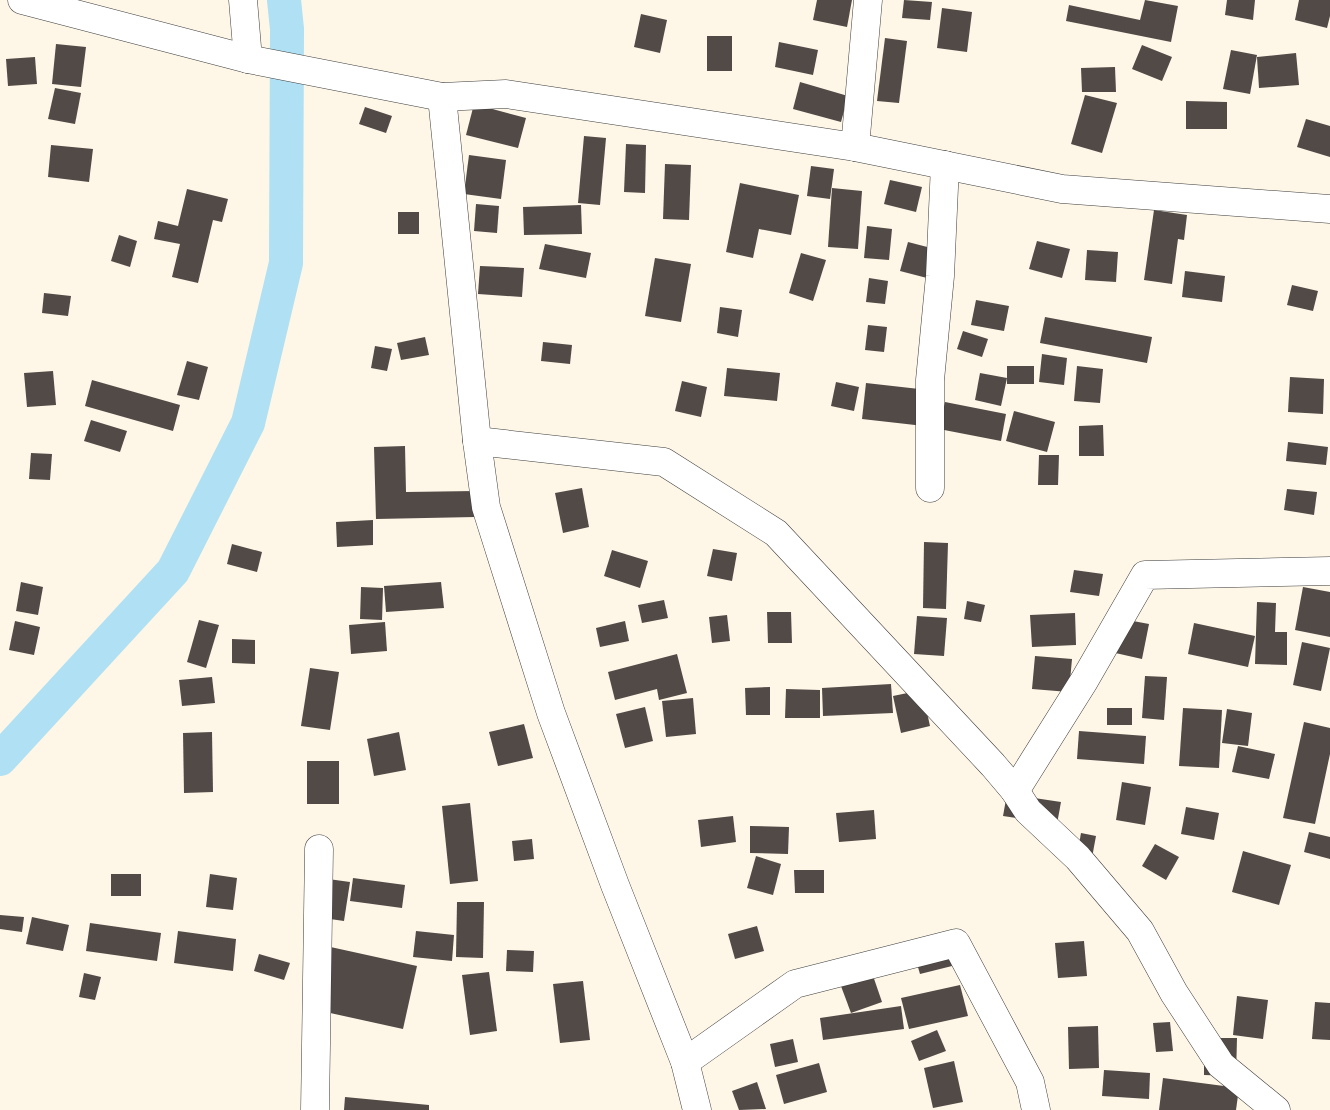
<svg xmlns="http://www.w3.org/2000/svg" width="1330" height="1110" viewBox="0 0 1330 1110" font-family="'Libre Baskerville',serif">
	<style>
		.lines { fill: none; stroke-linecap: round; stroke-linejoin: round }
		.canal { stroke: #afe0f3; stroke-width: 34 }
		.building { fill: #524a47 }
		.minor-casing { stroke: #3d3d3d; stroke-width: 29 }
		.minor { stroke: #fff; stroke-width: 28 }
	</style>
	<rect width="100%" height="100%" fill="#fef7e7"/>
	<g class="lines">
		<polyline class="canal" points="0,759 173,571 248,423 286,263 287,29 284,0"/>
	</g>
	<g class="building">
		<polygon points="817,0 852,0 847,27 813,20"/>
		<polygon points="904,0 932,2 930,20 902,18"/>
		<polygon points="1145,0 1178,6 1171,42 1066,21 1069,5 1140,20"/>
		<polygon points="1227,0 1255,0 1253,20 1225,15"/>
		<polygon points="1299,0 1330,0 1330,16 1327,28 1295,20"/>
		<polygon points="942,8 972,12 967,52 937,48"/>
		<polygon points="641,14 667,20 660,53 634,47"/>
		<rect x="707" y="36" width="25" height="35"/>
		<polygon points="885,38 907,41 899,103 877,101"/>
		<polygon points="779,42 818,50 813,75 775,67"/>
		<polygon points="56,44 86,47 81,87 52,84"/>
		<polygon points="1142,45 1172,57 1162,81 1132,69"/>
		<polygon points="1231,50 1257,55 1250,94 1223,89"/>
		<polygon points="1296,53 1299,85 1259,88 1257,57"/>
		<polygon points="35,57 37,84 8,86 6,59"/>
		<polygon points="1115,67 1116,92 1082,92 1081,68"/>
		<polygon points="800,82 848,96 841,122 793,109"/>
		<polygon points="55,88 81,93 75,124 48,119"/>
		<polygon points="1085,95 1117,103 1102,153 1071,144"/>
		<polygon points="1186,101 1227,102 1227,129 1186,129"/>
		<polygon points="474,104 526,118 518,148 466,135"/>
		<polygon points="365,107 392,116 386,133 359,124"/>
		<polygon points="1306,119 1330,126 1330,157 1297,147"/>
		<polygon points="584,136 606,138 600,205 578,203"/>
		<polygon points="626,144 646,145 645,193 624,192"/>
		<polygon points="51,145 93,149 89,182 48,177"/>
		<polygon points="469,155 506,160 501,199 464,194"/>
		<polygon points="665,164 691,165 689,220 663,219"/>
		<polygon points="811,166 834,169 830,199 807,196"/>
		<polygon points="890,180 922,187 916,212 884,204"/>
		<polygon points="740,183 799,195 791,235 759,229 753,258 726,252"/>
		<polygon points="832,188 862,191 858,249 828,247"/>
		<polygon points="187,189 228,199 222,222 213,220 198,283 172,277 180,244 154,239 158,221 178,226"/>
		<polygon points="476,204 499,206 497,233 474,231"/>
		<polygon points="581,205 582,234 524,235 523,207"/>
		<polygon points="1154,210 1187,215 1184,240 1178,239 1172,284 1144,280"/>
		<rect x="398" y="212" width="21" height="22"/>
		<polygon points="867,226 892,229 889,260 864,258"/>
		<polygon points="119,235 137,241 130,267 111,261"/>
		<polygon points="1037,241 1070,249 1062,278 1029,269"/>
		<polygon points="908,242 935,249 927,278 900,271"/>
		<polygon points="545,244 591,253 586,278 539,269"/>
		<polygon points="1087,250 1118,252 1116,282 1085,280"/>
		<polygon points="801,253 826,260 813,301 789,293"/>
		<polygon points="655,258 691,264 681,322 645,316"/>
		<polygon points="480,266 524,268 522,297 478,294"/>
		<polygon points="1185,271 1225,276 1222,302 1182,297"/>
		<polygon points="869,278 888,281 885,304 866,302"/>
		<polygon points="1292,285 1318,291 1313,311 1287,305"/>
		<polygon points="44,293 71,296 68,316 42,313"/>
		<polygon points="976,300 1009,306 1004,331 971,325"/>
		<polygon points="720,307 742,310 738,337 717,333"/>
		<polygon points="1045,317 1152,337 1147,363 1040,343"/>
		<polygon points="868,325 887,327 884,352 865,350"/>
		<polygon points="963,331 988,339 982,357 957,349"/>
		<polygon points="425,337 429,355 401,360 397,343"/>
		<polygon points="543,342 572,345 570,364 541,361"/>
		<polygon points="375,346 392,349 387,371 371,368"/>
		<polygon points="1042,354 1067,358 1064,385 1039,382"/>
		<polygon points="187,361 208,367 199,400 177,395"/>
		<rect x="1007" y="366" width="27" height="18"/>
		<polygon points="1077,366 1103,369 1100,403 1074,401"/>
		<polygon points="727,368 780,373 777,401 724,396"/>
		<polygon points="53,371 56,405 27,407 24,373"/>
		<polygon points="980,373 1007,378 1001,406 975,400"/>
		<polygon points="1290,377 1324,379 1323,414 1288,412"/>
		<polygon points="92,380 180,405 173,431 85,406"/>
		<polygon points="682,381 707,387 701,417 675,411"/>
		<polygon points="836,382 859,387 854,411 831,406"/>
		<polygon points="866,383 928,390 924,426 862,419"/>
		<polygon points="945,402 1006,414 1001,441 939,429"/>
		<polygon points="1014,411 1055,422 1047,452 1006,441"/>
		<polygon points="91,420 127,431 120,452 84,441"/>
		<polygon points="1103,425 1104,456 1079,456 1079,426"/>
		<polygon points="1288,442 1328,447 1326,465 1286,461"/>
		<polygon points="405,446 406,492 475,491 475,517 376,519 374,447"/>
		<polygon points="31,453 52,454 50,480 29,479"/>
		<polygon points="1039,455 1059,455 1058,485 1038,485"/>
		<polygon points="582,488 589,527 563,533 555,493"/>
		<polygon points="1287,489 1317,492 1314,515 1284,510"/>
		<polygon points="373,520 373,545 337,547 336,522"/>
		<polygon points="924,542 948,543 946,609 923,608"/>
		<polygon points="232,544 262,552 257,572 227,564"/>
		<polygon points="713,549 737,553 732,581 707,576"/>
		<polygon points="612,550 648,561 640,588 604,576"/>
		<polygon points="1074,570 1103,574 1099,596 1070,592"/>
		<polygon points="21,582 43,587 38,615 16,611"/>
		<polygon points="441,582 444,608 386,612 384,586"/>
		<polygon points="361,587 383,588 382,620 360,619"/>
		<polygon points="1303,587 1330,592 1330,637 1295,630"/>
		<polygon points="664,600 668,618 642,623 638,605"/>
		<polygon points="967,601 985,605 981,622 964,619"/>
		<polygon points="1257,602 1276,603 1275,632 1287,632 1287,665 1255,664"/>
		<polygon points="767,612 791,612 792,643 768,643"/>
		<polygon points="1075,613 1076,645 1032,647 1030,615"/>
		<polygon points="727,615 730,641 712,643 709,617"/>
		<polygon points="917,616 947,618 944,656 914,654"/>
		<polygon points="1117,618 1149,624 1142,659 1111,652"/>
		<polygon points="199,620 219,625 206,668 187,662"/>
		<polygon points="15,621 40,627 34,655 9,650"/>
		<polygon points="625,621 629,641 600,647 596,628"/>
		<polygon points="385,622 387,651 351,654 349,625"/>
		<polygon points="1194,623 1255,636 1248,667 1188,654"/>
		<polygon points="232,639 255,640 255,664 232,663"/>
		<polygon points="1302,642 1330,648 1321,691 1293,685"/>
		<polygon points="677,654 687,693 659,700 657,689 615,700 608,672"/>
		<polygon points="1035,656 1072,659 1069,692 1032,689"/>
		<polygon points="310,668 339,672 330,730 301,726"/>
		<polygon points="1145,676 1167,677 1164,720 1142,718"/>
		<polygon points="212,677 215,703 182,706 179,680"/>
		<polygon points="891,684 893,713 823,716 822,688"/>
		<polygon points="770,687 770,715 746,715 745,688"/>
		<polygon points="786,689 820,690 820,718 785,718"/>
		<polygon points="922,690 930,726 901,733 893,696"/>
		<polygon points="693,698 696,734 666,737 662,701"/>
		<polygon points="645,707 653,741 625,748 616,714"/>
		<rect x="1107" y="708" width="25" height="17"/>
		<polygon points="1183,708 1222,710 1219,768 1179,766"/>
		<polygon points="1227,709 1252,713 1248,746 1222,743"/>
		<polygon points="1304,722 1330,728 1330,754 1315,824 1283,818"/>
		<polygon points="524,724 533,758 498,766 489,732"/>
		<polygon points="1079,731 1146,736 1144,764 1077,759"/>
		<polygon points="212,732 213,792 184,793 183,733"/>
		<polygon points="399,732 406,770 374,776 367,739"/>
		<polygon points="1238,746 1275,754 1269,779 1232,772"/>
		<rect x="307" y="761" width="32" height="43"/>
		<polygon points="1122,782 1151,787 1145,825 1116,820"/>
		<polygon points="1007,794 1061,802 1057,824 1003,816"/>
		<polygon points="470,803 478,881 450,884 442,806"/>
		<polygon points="1186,807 1219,813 1214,840 1181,834"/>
		<polygon points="874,810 876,839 839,842 836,813"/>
		<polygon points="733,816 736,842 701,847 698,820"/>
		<polygon points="750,826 789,827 788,854 750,853"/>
		<polygon points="1309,832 1330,837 1330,859 1304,852"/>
		<polygon points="1081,833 1096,836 1091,863 1076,861"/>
		<polygon points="532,839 534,859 514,861 512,841"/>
		<polygon points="1155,844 1179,857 1166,880 1142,866"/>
		<polygon points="1243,851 1291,865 1279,905 1232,892"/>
		<polygon points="756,856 781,864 773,895 747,888"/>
		<polygon points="794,870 824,870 824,893 795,893"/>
		<rect x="111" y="874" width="30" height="22"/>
		<polygon points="210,874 237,878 233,910 206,907"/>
		<polygon points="321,878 350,882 344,921 316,917"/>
		<polygon points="353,878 405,885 402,908 350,901"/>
		<polygon points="457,902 484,902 483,958 456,957"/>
		<polygon points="0,915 24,917 22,932 0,929"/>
		<polygon points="32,917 69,925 63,951 26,944"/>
		<polygon points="90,923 161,933 157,961 86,951"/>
		<polygon points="757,926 764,951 735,959 728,934"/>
		<polygon points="178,931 236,939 233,971 174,963"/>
		<polygon points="416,931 454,935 452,961 413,957"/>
		<polygon points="945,941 952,966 920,974 913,950"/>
		<polygon points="1084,941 1087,976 1058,978 1055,943"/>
		<polygon points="326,946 417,966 403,1029 312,1009"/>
		<polygon points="507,950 534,951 533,972 506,971"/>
		<polygon points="259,954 290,963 284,980 254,971"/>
		<polygon points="870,967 882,1002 851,1013 838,978"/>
		<polygon points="489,972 497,1031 470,1035 462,975"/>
		<polygon points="84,973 101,977 95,1000 79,997"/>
		<polygon points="583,981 590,1040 560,1043 553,984"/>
		<polygon points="960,985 968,1016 909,1029 901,998"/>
		<polygon points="1237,996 1268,1000 1263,1039 1233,1035"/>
		<polygon points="1315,1002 1330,1003 1330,1040 1312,1039"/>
		<polygon points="901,1006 904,1029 823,1040 820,1018"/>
		<polygon points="1170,1022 1173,1051 1156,1052 1153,1023"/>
		<polygon points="1098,1026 1099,1068 1069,1069 1068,1027"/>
		<polygon points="937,1030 946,1051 919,1061 911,1041"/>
		<polygon points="1204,1038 1237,1038 1236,1076 1204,1075"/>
		<polygon points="793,1039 798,1062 775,1067 770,1044"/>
		<polygon points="954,1061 963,1102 933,1108 924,1068"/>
		<polygon points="819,1063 827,1092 784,1104 776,1075"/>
		<polygon points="1104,1070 1150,1073 1149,1099 1102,1096"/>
		<polygon points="1163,1078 1239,1088 1236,1110 1159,1110"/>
		<polygon points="757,1082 766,1109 739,1110 732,1091"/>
		<polygon points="345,1097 429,1105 429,1110 344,1110"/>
	</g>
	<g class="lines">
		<g class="minor-casing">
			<g id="minor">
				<polyline points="22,0 248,59 442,97 506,94 855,147 1062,189 1330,209"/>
				<polyline points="243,0 248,59"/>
				<polyline points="442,97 477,441 486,507 551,713 615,885 685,1062 697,1110"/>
				<polyline points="855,147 868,0"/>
				<polyline points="477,441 664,462 776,533 993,765 1015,791 1028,811 1078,858 1140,931 1174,993 1221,1065 1276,1110"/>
				<polyline points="930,488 930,380 940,276 945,165"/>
				<polyline points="1015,791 1084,681 1145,575 1330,571"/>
				<polyline points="685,1062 795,984 956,943 1030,1082 1036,1110"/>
				<polyline points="315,1110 319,849"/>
			</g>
		</g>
		<use href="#minor" class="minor"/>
	</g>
</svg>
